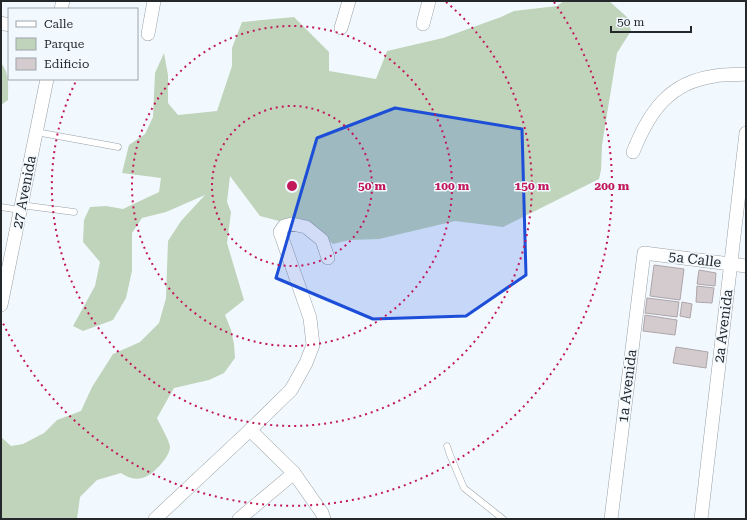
<svg xmlns="http://www.w3.org/2000/svg" width="747" height="520" viewBox="0 0 747 520" font-family="'Roboto Serif',serif">
	<style>
		.green { fill: #bfd4ba }
		.building { fill: #d4cbce; stroke: #aea5a9 }
		.lines { fill: none; stroke-linecap: round; stroke-linejoin: round }
		.service-casing { stroke: #99a0a5; stroke-width: 7 }
		.minor-casing { stroke: #99a0a5; stroke-width: 14 }
		.service { stroke: #fff; stroke-width: 6 }
		.minor { stroke: #fff; stroke-width: 13 }
		.marked { fill: #1d4ed8; fill-opacity: 0.2; stroke: #1d4ed8; stroke-width: 3; stroke-linejoin: round }
		.ring { fill: none; stroke: #c2185b; stroke-width: 2; stroke-dasharray: 2 4 }
		.labels { text-anchor: middle; dominant-baseline: central; stroke-width: 3; stroke-linejoin: round; paint-order: stroke }
		.street-label { font-size: 14px; fill: #25282a; stroke: #f1f9ff }
		.centre { fill: #c2185b; stroke: #f1f9ff; stroke-width: 2 }
		.ring-label { font-size: 12px; text-anchor: middle; font-weight: bold; fill: #c2185b; stroke: #f1f9ff; stroke-width: 3; stroke-linejoin: round; paint-order: stroke }
	</style>
	<rect width="100%" height="100%" fill="#f1f9ff"/>
	<g class="green">
		<path d="M564,1H609L627,17L631,31L617,53L602,145L601,170L599,179L503,227L455,221L379,239L349,240L333,244L318,232L309,221L290,219L279,221L260,216L230,176L227,202L231,212L227,243L244,300L225,315L231,330L234,344L235,358L224,373L209,380L174,388L157,418C160,425 169,439 170,447C170,457 151,477 142,478C133,480 128,477 121,473L97,480L80,497L77,519H1V437L11,446L23,444L44,433L57,420L81,411L92,387L113,354L140,342L159,323L166,298L168,241L181,221L205,195L166,212L142,218L132,233V271L126,298L113,320L83,331L73,326L95,286L100,262L83,242L84,220L90,207L106,206L123,209L159,192L161,178L122,173L129,145L145,134L153,117L155,73L164,53L168,75V103L178,115L217,111L232,66V48L242,22L294,17L329,52V71L376,79L387,51L443,38L501,17L514,11L557,6Z"/>
		<path d="M1,63C10,73 8,87 8,100L1,105Z"/>
	</g>
	<g class="building">
		<polygon points="654,265 684,269 680,300 650,296"/>
		<polygon points="699,270 716,273 715,286 697,284"/>
		<polygon points="697,286 714,288 712,303 696,302"/>
		<polygon points="647,298 679,302 677,317 645,313"/>
		<polygon points="682,302 692,304 690,318 680,316"/>
		<polygon points="645,315 677,320 675,335 643,331"/>
		<polygon points="676,347 708,352 706,368 673,363"/>
	</g>
	<g class="lines">
		<g class="service-casing">
			<g id="service">
				<polyline points="36,132 118,147"/>
				<polyline points="21,205 74,212"/>
				<polyline points="1,207 20,210"/>
				<polyline points="447,446 450,455 464,488 503,519"/>
			</g>
		</g>
		<g class="minor-casing">
			<g id="minor">
				<polyline points="61,9 63,1"/>
				<polyline points="1,23 9,25"/>
				<polyline points="423,24 429,1"/>
				<polyline points="341,28 349,1"/>
				<polyline points="148,34 154,1"/>
				<path d="M633,152C649,112 669,82 715,76C725,74 736,75 746,74"/>
				<polyline points="1,305 47,79"/>
				<polyline points="155,519 250,430"/>
				<polyline points="239,519 294,473"/>
				<polyline points="324,519 322,513 294,473 250,430 291,390 306,363 313,345 310,318 280,232 284,226 292,224 306,227 322,240 328,258"/>
				<polyline points="611,519 644,253 746,266"/>
				<polyline points="701,519 746,133"/>
			</g>
		</g>
		<use href="#service" class="service"/>
		<use href="#minor" class="minor"/>
	</g>
	<path class="marked" d="M395,108L522,129L526,275L466,316L373,319L276,278L317,138Z"/>
	<g class="ring">
		<circle cx="292" cy="186" r="80"/>
		<circle cx="292" cy="186" r="160"/>
		<path d="M446 2A240 240 0 1 1 76 81"/>
		<path d="M554 2A320 320 0 1 1 2 321"/>
	</g>
	<g class="labels">
		<g class="street-label">
			<text transform="translate(24 192) rotate(-79)">27 Avenida</text>
			<text transform="translate(695 259) rotate(7)">5a Calle</text>
			<text transform="translate(723 326) rotate(-83)">2a Avenida</text>
			<text transform="translate(627 386) rotate(-83)">1a Avenida</text>
		</g>
	</g>
	<circle cx="292" cy="186" r="6" class="centre"/>
	<g class="ring-label">
		<text x="372" y="190">50 m</text>
		<text x="452" y="190">100 m</text>
		<text x="532" y="190">150 m</text>
		<text x="612" y="190">200 m</text>
	</g>
	<rect width="747" height="520" fill="none" stroke="#25282a" stroke-width="4"/>
	<rect x="8" y="8" width="130" height="72" fill="#f1f9ff" stroke="#9fa5aa"/>
	<rect x="16" y="21" width="20" height="6" fill="#ffffff" stroke="#9fa5aa"/>
	<text x="44" y="28" font-size="12" fill="#25282a">Calle</text>
	<rect x="16" y="38" width="20" height="12" fill="#bfd4ba" stroke="#9fa5aa"/>
	<text x="44" y="48" font-size="12" fill="#25282a">Parque</text>
	<rect x="16" y="58" width="20" height="12" fill="#d4cbce" stroke="#9fa5aa"/>
	<text x="44" y="68" font-size="12" fill="#25282a">Edificio</text>
	<path d="M611 26v6h80v-6" fill="none" stroke="#25282a" stroke-width="2"/>
	<text x="617" y="26" font-size="12" fill="#25282a" stroke="#f1f9ff" stroke-width="3" paint-order="stroke">50 m</text>
</svg>
